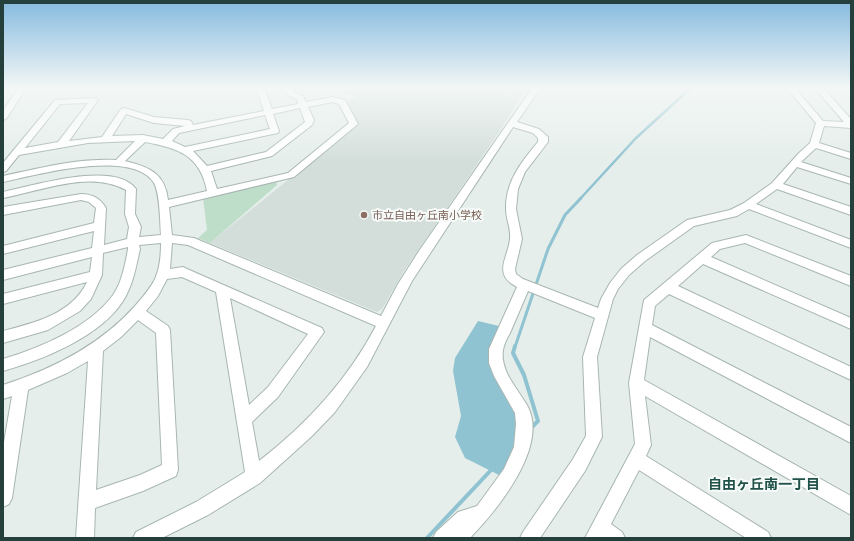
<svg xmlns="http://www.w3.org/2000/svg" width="854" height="541" viewBox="0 0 854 541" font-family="'Public Sans','Noto Sans JP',sans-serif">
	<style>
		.built { fill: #d3deda }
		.green { fill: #bfdec9 }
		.water { fill: #90c3d1 }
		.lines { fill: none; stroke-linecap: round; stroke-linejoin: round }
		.stream-far2 { stroke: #90c3d1; stroke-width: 2.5 }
		.stream-far1 { stroke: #90c3d1; stroke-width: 3 }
		.stream { stroke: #90c3d1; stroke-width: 4 }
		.minor-casing { stroke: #a8b6b2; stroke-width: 2 }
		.minor { fill: #fff; fill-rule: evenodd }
		.education-dot { fill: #8d6e63; stroke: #f6faf8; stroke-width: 1.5 }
		.labels { text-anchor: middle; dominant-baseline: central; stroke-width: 4; stroke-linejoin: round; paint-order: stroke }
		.education-label { font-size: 11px; fill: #785e54; stroke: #f6faf8; text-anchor: start }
		.near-neighbourhood-label { font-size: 14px; font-weight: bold; fill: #215249; stroke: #f6faf8 }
	</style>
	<rect width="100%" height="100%" fill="#e5eeeb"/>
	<polygon class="built" points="347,87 527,87 499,132 404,271 382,309 377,312 210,243 357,124 346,101 357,98 342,92"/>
	<polygon class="green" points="276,180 277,185 210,243 198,238 207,230 203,198"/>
	<path class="water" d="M478,321L499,326C495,337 488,350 490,362C494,388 523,407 517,436C515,449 506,464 501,476L465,458L455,437L461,416L453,371L455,358Z"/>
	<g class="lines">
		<polyline class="stream-far2" points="580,199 636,138 692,87"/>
		<polyline class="stream-far1" points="515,347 548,249 565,215 581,198"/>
		<g class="stream">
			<polyline points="515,346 513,353 524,375 538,421 530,429"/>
			<polyline points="427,538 493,468"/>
		</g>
		<g class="minor-casing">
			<g id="minor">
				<polygon points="19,87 27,87 6,119 3,120 3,111"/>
				<path d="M256,87H264L272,109L298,104L297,99L287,95L285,87H293L294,92L303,96L306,102L333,97L345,100L358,124L294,177L169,207L172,235L194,238L381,316L398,284L419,251L533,87H541L517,122L539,129L548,137V142L525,172L518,189L516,209L522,239L515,269L516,274L523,279L598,308L601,299L610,283L621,269L637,255L687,220L730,210L744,203L772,183L799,153L810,143L816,123L786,87H794L823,121L844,122L814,87H822L851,119V128L824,126L819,143L851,153V159L816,148L801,162L851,178V184L797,167L783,184L851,207V215L777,189L756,204L851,240V248L749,209L737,216L694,226L645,261L629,275L618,289L613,299L597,357L602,437L585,471L540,538H520L523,532L573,459L586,436L583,357L595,318L528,291C522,305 516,319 510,333C507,338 504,344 503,350C500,371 517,388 527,405C550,446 497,510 470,538H433L436,532L458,512L477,506L504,469L514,447L516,424L515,413L494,376L489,363V349L517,287C492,274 508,258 510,239C511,228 506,219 506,209C505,182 522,161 538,142V138L533,133L513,127L412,281L367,367L335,412L312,436L260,483L208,515L162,538H133L136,532L196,502L245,472L216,292L182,277L167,279L158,296L146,311L168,326L170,330L178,470L176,476L143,491L95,508L94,538H76L88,361L67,373L28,390L12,498L9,504L3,507V448L12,396L3,399V385C53,369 100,345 135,306C142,298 150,289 155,279C160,268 161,255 161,243L139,245L140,249C136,267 133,285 123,301C100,337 42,360 3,371V359C40,348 90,327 113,295C122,282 125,265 128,249V247L103,253L102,275L91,299L80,311L48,330L3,343V331C34,323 72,314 87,282L3,304V294L90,272L92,257L3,280V270L92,248L94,231L3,254V246L94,223L96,208L89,202L81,200L3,215V207L81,194C92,194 100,198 106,208L104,245L127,239L129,227L125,214L126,190C88,170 42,191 3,198V192C32,186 115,160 136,189L135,214L141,227L139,237L161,235C160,221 160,194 154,183C133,148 35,175 3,182V176C40,168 77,158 116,160L135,141L88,143L19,155L6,171L3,172V163L55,100L94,98L98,100L69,141L102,137L121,109L124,108L154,117L188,120L191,121L193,125L264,111ZM333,102L339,104L349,123L288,173L217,189L211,171L272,156L312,125L314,120L308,107ZM88,103L58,142L25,148L60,104ZM300,108L305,122L266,152L207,166L193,151L278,133L279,131L273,114ZM126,114L154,123L185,126L173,129L163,139L143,135L112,136ZM265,115L270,129L185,147L172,141L179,133ZM145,142C178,148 200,155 207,191L168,200C165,173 149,167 125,161ZM172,243L188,245L376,326C348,379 307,424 259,461L252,422L278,397L324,332L322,328L187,269L183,267L170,269ZM230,298L308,334L268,387L249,405ZM138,320L156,333L162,465L140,475L96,490L103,351L121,337Z"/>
				<polygon points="746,235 851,276 851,286 745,243 720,249 711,257 851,318 851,329 703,264 678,286 851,367 851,380 669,294 655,306 652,325 851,427 851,443 650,337 644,380 851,496 851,515 645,396 651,445 646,456 768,532 771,538 746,538 639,470 611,524 622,532 625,538 585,538 635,444 629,383 644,300 712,243"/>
			</g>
		</g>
		<use href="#minor" class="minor"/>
	</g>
	<linearGradient id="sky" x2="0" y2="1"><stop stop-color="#85badf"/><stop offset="0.54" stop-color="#f3f7f6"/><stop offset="1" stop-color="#f3f7f6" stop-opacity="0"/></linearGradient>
	<rect width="854" height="162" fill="url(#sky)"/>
	<circle class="education-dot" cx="364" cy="215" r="4"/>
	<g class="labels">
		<g class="education-label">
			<text x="372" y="215">市立自由ヶ丘南小学校</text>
		</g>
		<g class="near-neighbourhood-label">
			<text x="764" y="484">自由ヶ丘南一丁目</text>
		</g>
	</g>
	<rect width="854" height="541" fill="none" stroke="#25403a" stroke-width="8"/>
</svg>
